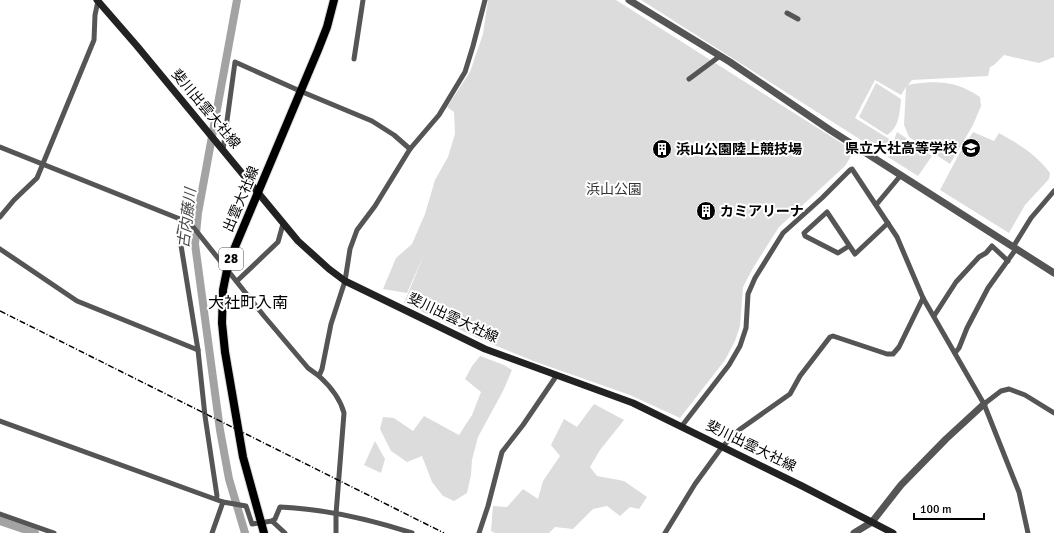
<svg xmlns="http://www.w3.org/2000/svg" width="1054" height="533" viewBox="0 0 1054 533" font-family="Signika,'Noto Sans JP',sans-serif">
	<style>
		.green { fill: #dcdcdc }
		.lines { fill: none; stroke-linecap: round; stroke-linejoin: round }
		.river { stroke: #a3a3a3; stroke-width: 8 }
		.primary-casing { stroke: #dbdbdb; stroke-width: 10 }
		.minor { stroke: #555; stroke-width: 5 }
		.tertiary { stroke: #555; stroke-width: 7 }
		.secondary { stroke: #222; stroke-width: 7 }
		.primary { stroke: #000; stroke-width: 8 }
		.rail { stroke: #000; stroke-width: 1.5; stroke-dasharray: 6 2 1 2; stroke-linecap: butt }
		.labels { text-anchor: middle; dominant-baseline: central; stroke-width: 4; stroke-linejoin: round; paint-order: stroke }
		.shield { fill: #fff; stroke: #4c4c4c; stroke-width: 1 }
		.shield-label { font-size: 13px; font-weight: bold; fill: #000 }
		.street-label { font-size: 14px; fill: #000; stroke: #fff }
		.poi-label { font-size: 14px; font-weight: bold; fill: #000; stroke: #fff; text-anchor: start }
		.park-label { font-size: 14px; fill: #333; stroke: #fff }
		.water-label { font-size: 15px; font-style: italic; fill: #444; stroke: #fff }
		.quarter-label { font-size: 16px; fill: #000; stroke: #fff }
	</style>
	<rect width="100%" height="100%" fill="#fff"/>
	<g class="green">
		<polygon points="488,0 616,0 854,151 845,166 779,227 753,268 743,287 740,326 735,341 725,360 680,418 630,395 536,362 484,341 404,303 426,250 407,293 383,289 396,258 412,244 425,214 435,180 448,157 455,134 454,112 447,107 470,72 483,34"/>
		<path d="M641,0H1054V57L1039,63L1004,55L994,65L990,67L988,76L912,80L908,85C935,80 957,81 980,97L981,106L973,125L950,164L909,137L904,125L906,87L901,95L875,80L855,118L891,140L883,154Z"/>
		<path d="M876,83L901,99C900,112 899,128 887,135L859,117Z"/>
		<polygon points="897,132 932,156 918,176 888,157"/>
		<path d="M973,132L994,141L999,133C1020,145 1035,153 1050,173L1049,179L1025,205L1009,233L940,190L959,154Z"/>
		<polygon points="480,356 504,365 512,370 503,391 478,437 472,460 471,475 467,493 454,501 443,496 432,482 422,456 407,462 391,451 380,429 383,417 394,418 413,431 424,416 459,435 472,415 481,392 465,379 472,366"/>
		<polygon points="594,404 624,420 600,450 590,467 597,476 624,481 647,497 639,509 630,507 620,516 607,506 593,509 573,529 555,527 549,533 495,533 491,531 493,506 507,507 523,489 538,499 543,481 560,456 551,445 564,419 577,427"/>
		<polygon points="375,441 385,459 381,473 364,465"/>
	</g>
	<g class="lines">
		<g class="river">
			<polyline points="237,0 198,213 195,244 220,430 229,479 245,533"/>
			<polyline points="0,521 35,533"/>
		</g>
		<g class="primary-casing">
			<polyline id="primary" points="264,533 243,457 225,352 222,323 223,290 227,270 235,247 318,50 327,27 334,0"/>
		</g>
		<g class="minor">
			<polyline points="787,13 798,19"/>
			<polyline points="354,59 363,0"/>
			<polyline points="689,79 720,56"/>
			<polyline points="0,147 190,223 264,316 308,368 319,376"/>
			<polyline points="223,150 235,62 300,91 372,121 394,135 410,149"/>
			<polyline points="876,205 901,175"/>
			<polyline points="0,217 14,200 37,178 94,40 95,15 98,1"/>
			<polyline points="182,220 179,233 198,350 205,416 217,496 216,499"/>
			<polyline points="849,246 838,253 805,236 804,233 827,212 855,254 888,223"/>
			<polyline points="1013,247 1031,218 1054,191"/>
			<polyline points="0,249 77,301 198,350"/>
			<polyline points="237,281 278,242 283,224"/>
			<polyline points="934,316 956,282 979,257 986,253 992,246 1008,261"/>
			<polyline points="955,353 959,348 967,328 988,288 1016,249"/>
			<polyline points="984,404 1001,391 1009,389 1025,395 1054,413"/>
			<polyline points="0,421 223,502 246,506 252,524 272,521 285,533"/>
			<polyline points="681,427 729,365 740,346 746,328 748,294 755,278 783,233 822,198 850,170 852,169 897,237 923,298 984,404 1019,492 1028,533"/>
			<polyline points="0,514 54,533"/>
			<path d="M272,521L275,519L280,507C325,509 369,519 412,533"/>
			<polyline points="212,533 223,502"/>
			<path d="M336,533V514L344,413C340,398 330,386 319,376L322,369L331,324L345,281L350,249L357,230L375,206L410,149L439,115L465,72L473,46L485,0"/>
			<polyline points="479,533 488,506 502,452 523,425 557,375"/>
			<polyline points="665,533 695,484 722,447 739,430 790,394 800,376 830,337 833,336 887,354 893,354 899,347 923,298"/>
		</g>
		<g class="tertiary">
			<polyline points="629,0 730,62 830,130 1054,273"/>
			<polyline points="854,533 872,522 901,485 946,439 984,404"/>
		</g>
		<polyline class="secondary" points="97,0 137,46 298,241 329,269 345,281 485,349 633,403 802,486 893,533"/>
		<use href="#primary" class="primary"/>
		<polyline class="rail" points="0,311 444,533"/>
	</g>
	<defs>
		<g id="school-disc" transform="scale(1)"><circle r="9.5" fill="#000" stroke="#fff"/><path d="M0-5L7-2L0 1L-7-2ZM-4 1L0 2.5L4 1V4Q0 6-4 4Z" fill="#fff"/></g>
		<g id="building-disc" transform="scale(1)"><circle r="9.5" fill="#000" stroke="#fff"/><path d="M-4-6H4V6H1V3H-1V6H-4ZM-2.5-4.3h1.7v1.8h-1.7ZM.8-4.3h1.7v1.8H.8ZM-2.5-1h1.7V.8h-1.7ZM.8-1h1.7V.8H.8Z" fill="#fff"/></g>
	</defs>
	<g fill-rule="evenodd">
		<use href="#school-disc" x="971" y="148"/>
		<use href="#building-disc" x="662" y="149"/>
		<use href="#building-disc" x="706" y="211"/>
	</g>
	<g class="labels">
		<rect class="shield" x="219" y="248" width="24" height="22" rx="3"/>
		<g class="shield-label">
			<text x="231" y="259">28</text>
		</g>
		<g class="street-label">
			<text transform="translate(206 109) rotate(50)">斐川出雲大社線</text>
			<text transform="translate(241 199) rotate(-67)">出雲大社線</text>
			<text transform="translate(453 318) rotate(25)">斐川出雲大社線</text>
			<text transform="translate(751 446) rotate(26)">斐川出雲大社線</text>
		</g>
		<g class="poi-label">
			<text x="957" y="148" text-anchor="end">県立大社高等学校</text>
			<text x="676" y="149">浜山公園陸上競技場</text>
			<text x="720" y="211">カミアリーナ</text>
		</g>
		<g class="park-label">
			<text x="614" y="189">浜山公園</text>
		</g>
		<g class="water-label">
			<text transform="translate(187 218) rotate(-83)">古内藤川</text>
		</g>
		<g class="quarter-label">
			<text x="248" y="303">大社町入南</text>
		</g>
	</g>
	<path d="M914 513v6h70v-6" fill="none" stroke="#000000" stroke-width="2"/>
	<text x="920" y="513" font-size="12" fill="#000000" stroke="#ffffff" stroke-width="3" paint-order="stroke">100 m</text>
</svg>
